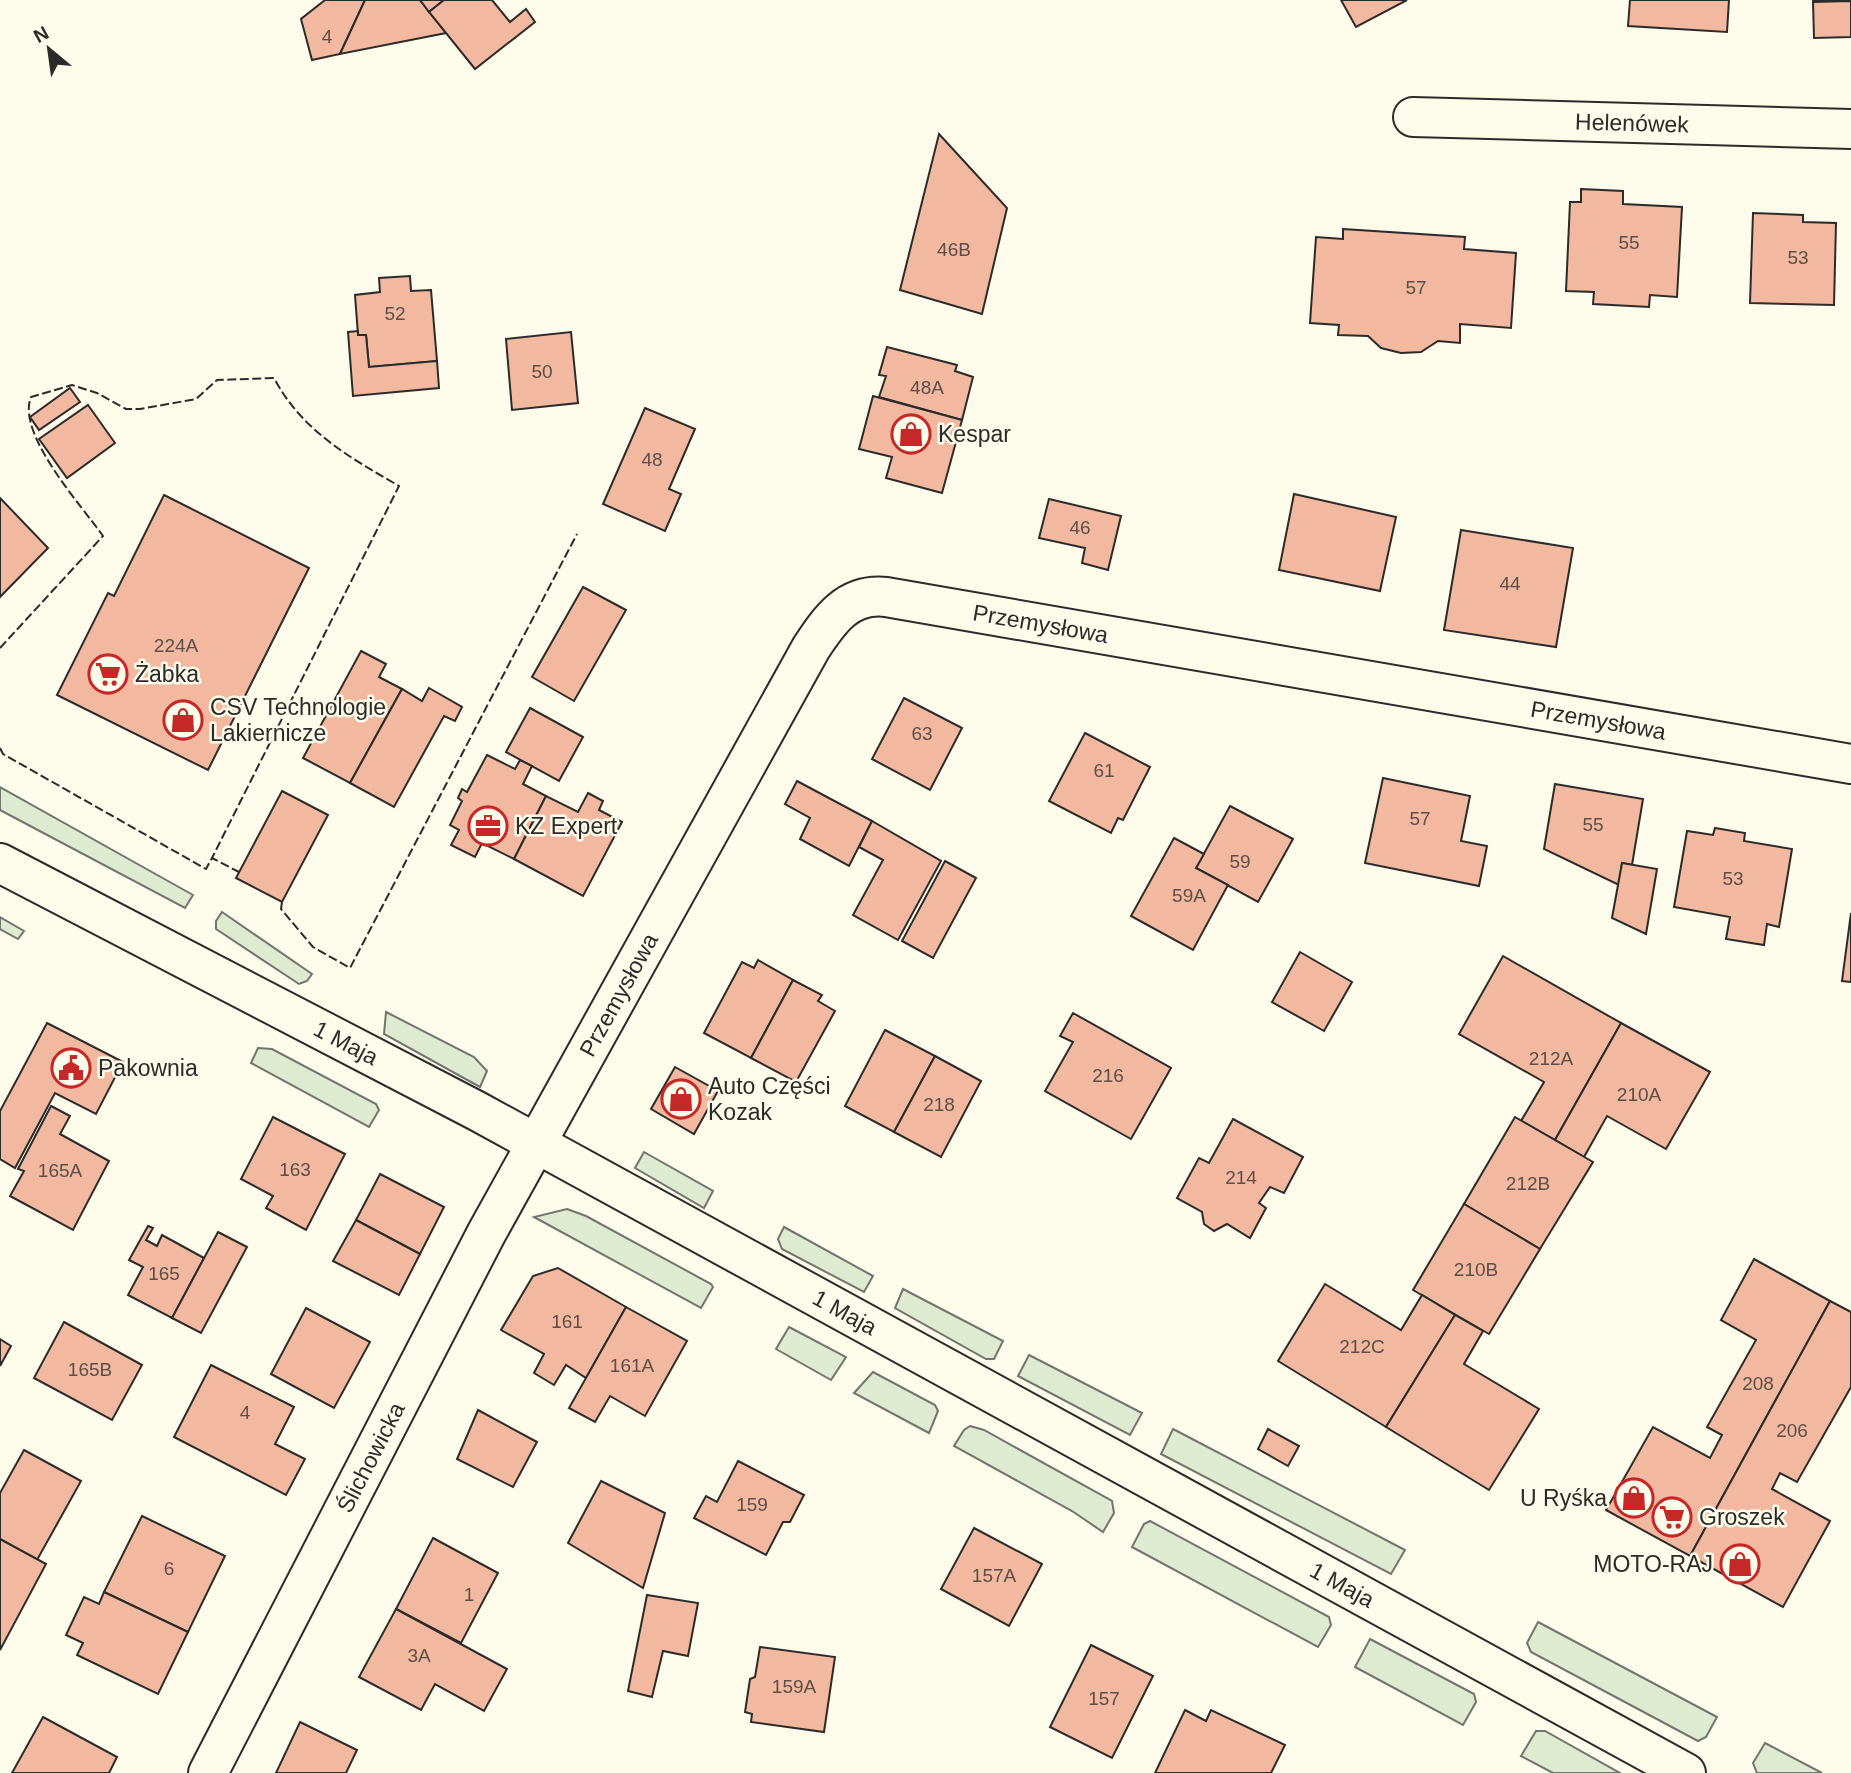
<svg xmlns="http://www.w3.org/2000/svg" width="1851" height="1773" viewBox="0 0 1851 1773" font-family="Helvetica,sans-serif">
	<style>
		.green { fill: #deebd1; stroke: #74746e; stroke-width: 2 }
		.building { fill: #f2b8a0; stroke: #2b2b2b; stroke-width: 2 }
		.lines { fill: none; stroke-linecap: round; stroke-linejoin: round }
		.minor-casing { stroke: #2b2b2b; stroke-width: 42 }
		.minor { stroke: #fdfbea; stroke-width: 38 }
		.fence { stroke: #2b2b2b; stroke-width: 2; stroke-dasharray: 9 3.5; stroke-linecap: butt }
		.labels { text-anchor: middle; dominant-baseline: central; stroke-width: 5; stroke-linejoin: round; paint-order: stroke }
		.number-label { font-size: 19px; fill: #5d4e48 }
		.street-label { font-size: 23px; fill: #2b2b2b; stroke: #fdfbea }
		.poi-label { font-size: 23px; fill: #2b2b2b; stroke: #fdfbea; text-anchor: start }
	</style>
	<rect width="100%" height="100%" fill="#fdfbea"/>
	<g class="green">
		<polygon points="0,787 193,895 185,908 0,810"/>
		<polygon points="222,912 312,974 307,981 299,984 216,929 216,921"/>
		<polygon points="0,917 24,931 18,939 0,929"/>
		<polygon points="386,1012 474,1057 487,1071 480,1087 384,1034"/>
		<polygon points="258,1048 272,1049 376,1104 379,1110 369,1127 251,1063"/>
		<polygon points="644,1152 713,1191 704,1208 635,1168"/>
		<polygon points="567,1209 586,1216 711,1284 713,1287 701,1308 534,1217"/>
		<polygon points="784,1227 873,1276 864,1292 782,1249 778,1239"/>
		<polygon points="903,1289 1003,1341 994,1359 986,1359 895,1308"/>
		<polygon points="789,1327 846,1357 831,1380 776,1349"/>
		<polygon points="1029,1355 1142,1413 1130,1435 1018,1376"/>
		<polygon points="873,1372 935,1405 938,1411 929,1433 854,1393"/>
		<polygon points="970,1426 984,1430 1112,1501 1114,1513 1103,1532 1072,1511 954,1446 964,1430"/>
		<polygon points="1173,1429 1405,1550 1391,1574 1161,1454"/>
		<polygon points="1150,1521 1329,1617 1331,1625 1318,1647 1132,1547 1144,1524"/>
		<polygon points="1538,1622 1717,1717 1706,1737 1698,1741 1531,1652 1527,1643"/>
		<polygon points="1370,1639 1474,1694 1476,1702 1463,1725 1355,1667"/>
		<polygon points="1536,1731 1545,1731 1620,1773 1553,1773 1521,1756"/>
		<polygon points="1765,1743 1822,1773 1757,1773 1753,1763"/>
	</g>
	<g class="building">
		<polygon points="325,0 365,0 340,54 312,60 301,19"/>
		<polygon points="365,0 420,0 446,33 340,54"/>
		<polygon points="420,0 444,0 429,12"/>
		<polygon points="444,0 492,0 510,22 526,9 535,22 475,69 429,12"/>
		<polygon points="1341,0 1407,0 1356,27"/>
		<polygon points="1630,0 1729,0 1727,32 1628,26"/>
		<polygon points="1813,0 1851,0 1851,1 1813,2"/>
		<polygon points="1851,1 1851,37 1814,38 1813,2"/>
		<polygon points="939,134 1007,208 982,314 900,290"/>
		<polygon points="1581,189 1623,191 1623,204 1682,207 1677,297 1650,295 1649,307 1593,304 1594,292 1566,291 1570,202 1581,202"/>
		<polygon points="1753,213 1803,215 1803,222 1836,223 1834,305 1750,303"/>
		<polygon points="1343,229 1465,237 1464,249 1516,253 1511,328 1460,324 1460,343 1438,341 1421,352 1401,353 1381,348 1368,336 1338,335 1339,325 1310,323 1316,237 1343,239"/>
		<polygon points="410,276 411,291 431,290 437,361 369,367 366,335 358,335 355,295 380,292 379,278"/>
		<polygon points="358,331 358,335 366,335 369,367 437,361 439,388 353,396 348,332"/>
		<polygon points="571,332 578,403 512,410 506,339"/>
		<polygon points="887,347 957,365 955,371 973,377 962,420 879,397 886,376 879,375"/>
		<polygon points="70,388 80,402 39,430 30,417"/>
		<polygon points="873,396 962,420 942,493 886,478 892,457 859,449"/>
		<polygon points="88,405 115,443 67,478 39,439"/>
		<polygon points="645,408 695,429 669,489 681,494 665,531 603,504"/>
		<polygon points="1294,494 1396,517 1380,591 1279,570"/>
		<polygon points="164,495 309,568 208,770 57,695 108,593 114,596"/>
		<polygon points="0,498 48,548 0,597"/>
		<polygon points="1049,499 1121,516 1108,570 1082,563 1085,548 1039,538"/>
		<polygon points="1461,530 1573,548 1556,647 1444,630"/>
		<polygon points="583,587 626,610 574,701 532,677"/>
		<polygon points="361,651 386,664 379,677 402,689 350,783 303,758"/>
		<polygon points="429,688 462,707 455,721 444,716 394,807 350,783 402,689 422,701"/>
		<polygon points="904,698 962,728 930,790 872,759"/>
		<polygon points="530,708 583,737 559,781 506,752"/>
		<polygon points="1085,733 1150,767 1123,820 1118,818 1111,833 1049,801"/>
		<polygon points="487,755 515,769 520,760 532,766 523,784 546,796 514,859 482,843 475,857 451,845 459,830 450,825 462,801 458,798 462,789 467,792"/>
		<polygon points="1383,778 1470,796 1461,841 1487,846 1479,886 1365,863"/>
		<polygon points="797,781 872,821 849,866 800,839 810,818 785,804"/>
		<polygon points="1555,784 1643,799 1632,865 1622,863 1619,885 1544,849"/>
		<polygon points="282,791 328,815 282,902 236,878"/>
		<polygon points="588,793 603,801 599,810 622,822 583,896 514,859 546,796 578,812"/>
		<polygon points="1230,806 1293,839 1258,902 1196,868"/>
		<polygon points="872,821 941,861 898,940 853,915 883,860 859,847"/>
		<polygon points="1715,828 1745,833 1744,841 1792,849 1779,927 1767,924 1764,945 1726,939 1730,917 1674,907 1687,831 1713,835"/>
		<polygon points="1174,838 1204,854 1196,868 1228,885 1193,950 1131,916"/>
		<polygon points="945,861 976,878 933,958 902,941"/>
		<polygon points="1622,863 1657,869 1646,934 1612,918"/>
		<polygon points="1851,913 1851,982 1842,981"/>
		<polygon points="1300,952 1352,982 1324,1031 1272,1002"/>
		<polygon points="1503,956 1621,1023 1555,1140 1521,1121 1544,1082 1459,1034"/>
		<polygon points="758,960 793,980 751,1058 704,1033 742,962 754,968"/>
		<polygon points="793,980 822,995 818,1001 835,1011 796,1082 751,1058"/>
		<polygon points="1073,1013 1171,1068 1131,1139 1045,1091 1073,1042 1060,1036"/>
		<polygon points="47,1023 123,1062 96,1114 55,1093 15,1168 0,1159 0,1111"/>
		<polygon points="1621,1023 1710,1072 1666,1149 1607,1116 1584,1157 1555,1140"/>
		<polygon points="885,1030 935,1056 894,1132 845,1106"/>
		<polygon points="935,1056 981,1081 941,1157 894,1132"/>
		<polygon points="675,1067 718,1091 694,1134 651,1109"/>
		<polygon points="51,1106 70,1116 60,1134 109,1161 73,1230 10,1196 24,1171 18,1169"/>
		<polygon points="273,1117 345,1154 306,1230 266,1208 273,1196 241,1179"/>
		<polygon points="1515,1117 1593,1162 1540,1249 1464,1204"/>
		<polygon points="1233,1119 1303,1157 1284,1193 1270,1187 1259,1203 1266,1208 1250,1238 1227,1224 1214,1231 1204,1224 1202,1212 1177,1198 1199,1158 1209,1163"/>
		<polygon points="380,1174 444,1207 420,1254 356,1220"/>
		<polygon points="1464,1204 1540,1249 1489,1334 1413,1290"/>
		<polygon points="356,1220 420,1254 399,1295 333,1261"/>
		<polygon points="148,1226 153,1228 146,1240 157,1246 162,1235 204,1258 172,1318 128,1295 143,1267 129,1260"/>
		<polygon points="218,1232 247,1247 201,1333 172,1318"/>
		<polygon points="1754,1259 1830,1301 1690,1556 1606,1510 1653,1427 1710,1458 1722,1435 1707,1427 1756,1340 1721,1320"/>
		<polygon points="558,1268 626,1307 586,1378 566,1365 554,1385 534,1373 544,1354 501,1330 533,1276"/>
		<polygon points="1325,1284 1401,1330 1422,1295 1455,1315 1386,1427 1278,1361"/>
		<polygon points="1830,1301 1851,1312 1851,1387 1797,1482 1780,1473 1772,1489 1830,1521 1783,1607 1690,1556"/>
		<polygon points="626,1307 687,1341 645,1416 610,1396 595,1422 569,1408"/>
		<polygon points="306,1308 370,1342 334,1408 271,1374"/>
		<polygon points="1455,1315 1483,1331 1464,1364 1539,1409 1489,1490 1386,1427"/>
		<polygon points="64,1322 142,1365 112,1420 34,1378"/>
		<polygon points="0,1339 11,1346 0,1366"/>
		<polygon points="211,1365 294,1407 275,1444 305,1459 286,1495 174,1437"/>
		<polygon points="478,1410 537,1442 513,1487 457,1459"/>
		<polygon points="1268,1429 1299,1446 1288,1466 1258,1449"/>
		<polygon points="24,1450 81,1481 37,1560 0,1539 0,1493"/>
		<polygon points="738,1461 804,1495 790,1522 783,1522 766,1555 694,1518 706,1496 717,1502"/>
		<polygon points="601,1481 665,1513 643,1588 568,1543"/>
		<polygon points="142,1516 225,1556 188,1632 104,1592"/>
		<polygon points="974,1528 1042,1564 1009,1626 941,1589"/>
		<polygon points="433,1538 498,1573 461,1643 396,1609"/>
		<polygon points="0,1539 46,1564 0,1650"/>
		<polygon points="104,1592 188,1632 158,1694 77,1655 83,1643 66,1635 84,1597 99,1604"/>
		<polygon points="647,1595 698,1603 688,1656 663,1651 652,1697 628,1691"/>
		<polygon points="396,1609 507,1669 484,1711 435,1684 421,1710 359,1677"/>
		<polygon points="1091,1645 1153,1676 1112,1758 1050,1727"/>
		<polygon points="760,1647 835,1657 824,1732 751,1722 752,1714 745,1712 750,1679 755,1677"/>
		<polygon points="1185,1710 1206,1721 1211,1710 1285,1745 1271,1773 1155,1773"/>
		<polygon points="43,1717 117,1757 109,1773 12,1773"/>
		<polygon points="300,1722 357,1750 346,1773 276,1773"/>
	</g>
	<g class="lines">
		<g class="minor-casing">
			<g id="minor">
				<path id="s1" d="M1413,117L1851,129"/>
				<path id="s2" d="M0,863L477,1111L1686,1773"/>
				<path id="s3" d="M208,1773L486,1234L811,648C830,619 848,593 886,597L1851,764"/>
			</g>
		</g>
		<use href="#minor" class="minor"/>
		<g class="fence">
			<path d="M0,648L103,536C82,506 16,434 31,397L72,385L97,393L126,409H140L196,399L217,380L274,378C302,431 349,457 399,486L212,858"/>
			<polyline points="0,748 3,754 206,869 212,858 239,872"/>
			<polyline points="282,902 281,909 313,947 350,968 577,534"/>
		</g>
	</g>
	<defs>
		<g id="shop-ring" transform="scale(2.0125)"><circle r="9.5" fill="#fdfbea" stroke="#c62828" stroke-width="1.5"/><path d="M-5-2.5h2.3a2.7 3.5 0 0 1 5.4 0H5L5.5 6h-11ZM-1.5-2.5h3a1.5 2.3 0 0 0-3 0Z" fill="#c62828"/></g>
		<g id="supermarket-ring" transform="scale(2.0125)"><circle r="9.5" fill="#fdfbea" stroke="#c62828" stroke-width="1.5"/><path d="M-6-5.5h2.5l.6 2H6L4.5 2H-2.5L-4.4-4H-6ZM-1.5 3.2a1.3 1.3 0 1 0 .1 0ZM3 3.2a1.3 1.3 0 1 0 .1 0Z" fill="#c62828"/></g>
		<g id="office-ring" transform="scale(2.0125)"><circle r="9.5" fill="#fdfbea" stroke="#c62828" stroke-width="1.5"/><path d="M-6-3h4V-5.5h4V-3h4V5H-6ZM-1-4.5V-3h2v-1.5ZM-6 0V1H6V0Z" fill="#c62828"/></g>
		<g id="civic-ring" transform="scale(2.0125)"><circle r="9.5" fill="#fdfbea" stroke="#c62828" stroke-width="1.5"/><path d="M-.6-6.5H3V-4.5H.6V-3L4-1V1h2V6H-6V1h2V-1L-.6-3ZM-1.2 2.5V6h2.4V2.5Z" fill="#c62828"/></g>
	</defs>
	<g fill-rule="evenodd">
		<use href="#shop-ring" x="911" y="434"/>
		<use href="#supermarket-ring" x="108" y="674"/>
		<use href="#shop-ring" x="183" y="720"/>
		<use href="#office-ring" x="488" y="826"/>
		<use href="#civic-ring" x="71" y="1068"/>
		<use href="#shop-ring" x="681" y="1099"/>
		<use href="#shop-ring" x="1634" y="1498"/>
		<use href="#supermarket-ring" x="1672" y="1517"/>
		<use href="#shop-ring" x="1740" y="1564"/>
	</g>
	<g class="labels">
		<g class="number-label">
			<text x="327" y="36">4</text>
			<text x="1629" y="242">55</text>
			<text x="954" y="249">46B</text>
			<text x="1798" y="257">53</text>
			<text x="1416" y="287">57</text>
			<text x="395" y="313">52</text>
			<text x="542" y="371">50</text>
			<text x="927" y="387">48A</text>
			<text x="652" y="459">48</text>
			<text x="1080" y="527">46</text>
			<text x="1510" y="583">44</text>
			<text x="176" y="645">224A</text>
			<text x="922" y="733">63</text>
			<text x="1104" y="770">61</text>
			<text x="1420" y="818">57</text>
			<text x="1593" y="824">55</text>
			<text x="1240" y="861">59</text>
			<text x="1733" y="878">53</text>
			<text x="1189" y="895">59A</text>
			<text x="1551" y="1058">212A</text>
			<text x="1108" y="1075">216</text>
			<text x="1639" y="1094">210A</text>
			<text x="939" y="1104">218</text>
			<text x="295" y="1169">163</text>
			<text x="60" y="1170">165A</text>
			<text x="1241" y="1177">214</text>
			<text x="1528" y="1183">212B</text>
			<text x="1476" y="1269">210B</text>
			<text x="164" y="1273">165</text>
			<text x="567" y="1321">161</text>
			<text x="1362" y="1346">212C</text>
			<text x="632" y="1365">161A</text>
			<text x="90" y="1369">165B</text>
			<text x="1758" y="1383">208</text>
			<text x="245" y="1412">4</text>
			<text x="1792" y="1430">206</text>
			<text x="752" y="1504">159</text>
			<text x="169" y="1568">6</text>
			<text x="994" y="1575">157A</text>
			<text x="469" y="1594">1</text>
			<text x="419" y="1655">3A</text>
			<text x="794" y="1686">159A</text>
			<text x="1104" y="1698">157</text>
		</g>
		<g class="street-label">
			<text stroke="none"><textPath href="#s1" startOffset="219">Helenówek</textPath></text>
			<text stroke="none"><textPath href="#s3" startOffset="1530">Przemysłowa</textPath></text>
			<text stroke="none"><textPath href="#s3" startOffset="2096">Przemysłowa</textPath></text>
			<text stroke="none"><textPath href="#s3" startOffset="880">Przemysłowa</textPath></text>
			<text stroke="none"><textPath href="#s2" startOffset="390">1 Maja</textPath></text>
			<text stroke="none"><textPath href="#s2" startOffset="957">1 Maja</textPath></text>
			<text stroke="none"><textPath href="#s3" startOffset="355">Ślichowicka</textPath></text>
			<text stroke="none"><textPath href="#s2" startOffset="1524">1 Maja</textPath></text>
		</g>
		<g class="poi-label">
			<text x="938" y="434">Kespar</text>
			<text x="135" y="674">Żabka</text>
			<text x="210" y="707">CSV Technologie<tspan x="210" dy="26">Lakiernicze</tspan></text>
			<text x="515" y="826">KZ Expert</text>
			<text x="98" y="1068">Pakownia</text>
			<text x="708" y="1086">Auto Części<tspan x="708" dy="26">Kozak</tspan></text>
			<text x="1607" y="1498" text-anchor="end">U Ryśka</text>
			<text x="1699" y="1517">Groszek</text>
			<text x="1713" y="1564" text-anchor="end">MOTO-RAJ</text>
		</g>
	</g>
	<g transform="translate(49 49) rotate(331)" stroke="#fdfbea" stroke-width="5" paint-order="stroke">
	<path d="M0-5L12 26L0 18L-12 26Z" fill="#2b2b2b"/>
	<text y="-10" font-size="19" font-weight="bold" text-anchor="middle" fill="#2b2b2b">N</text>
	</g>
</svg>
